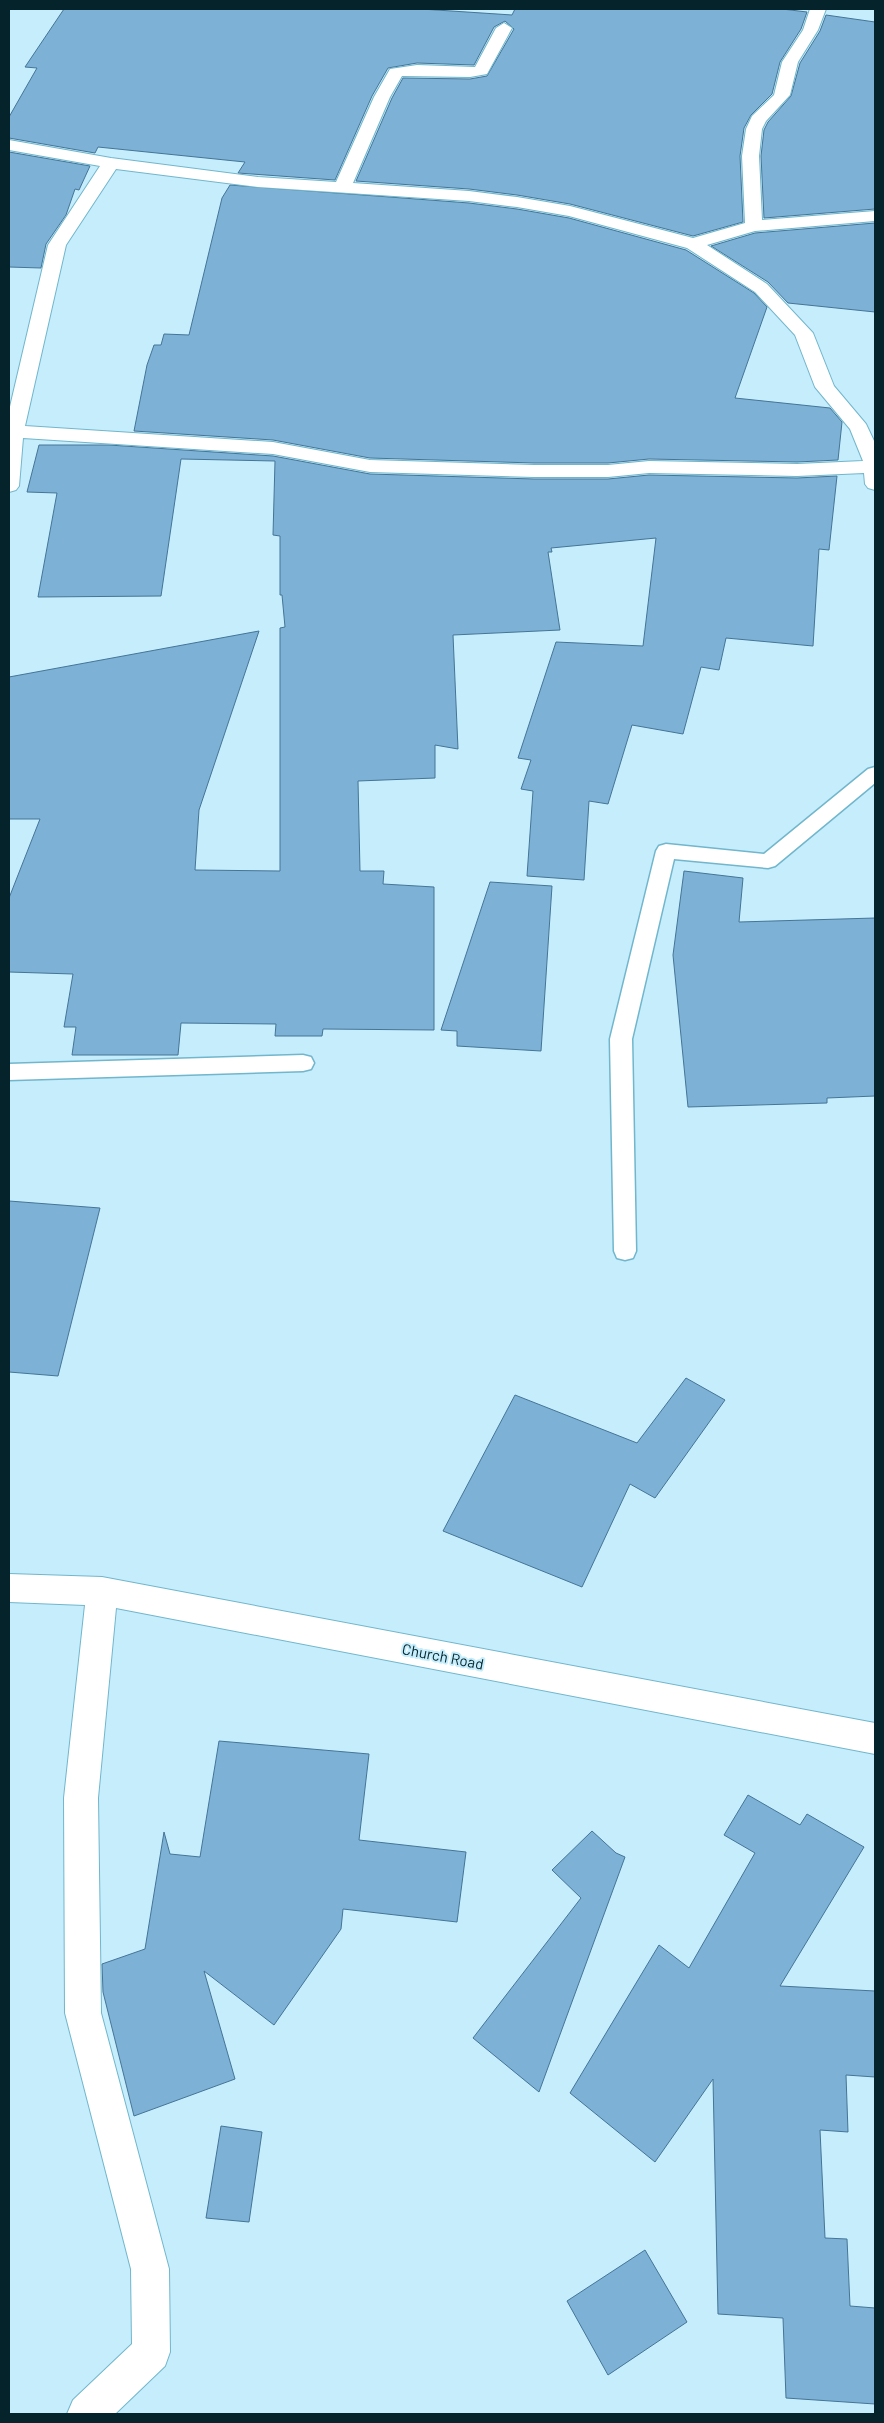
<svg xmlns="http://www.w3.org/2000/svg" width="884" height="2423" viewBox="0 0 884 2423" font-family="Barlow,sans-serif">
	<style>
		.building { fill: #7eb1d6; stroke: #447598 }
		.lines { fill: none; stroke-linecap: round; stroke-linejoin: round }
		.lane-casing { stroke: #71b6cc; stroke-width: 3 }
		.street-casing { stroke: #71b6cc; stroke-width: 2 }
		.lane { fill: #fff; fill-rule: evenodd }
		.street { fill: #fff; fill-rule: evenodd }
		.labels { text-anchor: middle; dominant-baseline: central; stroke-width: 4; stroke-linejoin: round; paint-order: stroke }
		.street-label { font-size: 15px; fill: #05232b; stroke: #c5edfb }
	</style>
	<rect width="100%" height="100%" fill="#c5edfb"/>
	<g class="building">
		<polygon points="64,9 421,9 512,15 515,9 782,9 807,12 801,29 780,62 772,94 751,115 744,128 740,156 743,222 693,236 570,204 517,195 469,189 356,181 392,98 403,78 470,79 487,76 514,29 505,21 494,27 474,65 417,63 388,68 372,96 335,180 238,173 245,162 98,147 95,153 9,138 9,117 37,68 25,67"/>
		<polygon points="826,15 875,22 875,209 764,218 761,156 764,130 768,122 791,96 800,63 820,31"/>
		<polygon points="9,152 90,166 79,190 75,189 66,215 46,244 41,268 9,267"/>
		<polygon points="230,185 469,203 517,209 569,218 686,250 754,293 767,307 735,398 830,408 842,422 838,460 797,462 649,459 608,463 534,463 370,458 273,440 134,431 147,365 154,345 161,345 164,334 189,335 222,198"/>
		<polygon points="875,223 875,312 788,303 768,282 711,246 755,233"/>
		<polygon points="39,445 109,445 273,456 370,474 534,479 608,479 649,475 797,478 837,476 829,550 819,549 813,646 726,638 719,670 701,667 683,734 632,725 608,804 589,801 584,880 527,876 533,791 521,789 531,760 518,758 556,642 643,646 656,538 551,548 552,552 548,552 560,630 453,635 458,749 435,745 435,778 358,781 360,871 384,871 383,884 434,887 434,1030 323,1029 322,1036 275,1036 276,1024 181,1023 178,1055 72,1055 76,1027 64,1027 73,974 9,972 9,898 40,819 9,819 9,677 259,631 199,810 195,870 280,871 280,628 285,627 282,595 280,595 280,536 273,535 275,461 181,459 161,596 38,597 57,493 27,492"/>
		<polygon points="684,871 743,878 739,922 875,918 875,1096 827,1098 827,1103 688,1107 673,955"/>
		<polygon points="490,882 552,886 541,1051 457,1046 457,1031 441,1030"/>
		<polygon points="9,1201 100,1208 58,1376 9,1372"/>
		<polygon points="686,1378 725,1400 655,1498 630,1484 582,1587 443,1531 515,1395 637,1443"/>
		<polygon points="219,1741 369,1754 359,1840 466,1852 457,1922 343,1909 341,1929 274,2025 204,1971 235,2079 134,2116 103,1992 102,1964 145,1949 164,1832 170,1854 200,1857"/>
		<polygon points="748,1795 800,1825 807,1814 864,1847 780,1986 875,1991 875,2077 846,2075 848,2132 820,2130 825,2238 847,2239 850,2306 875,2308 875,2404 786,2398 783,2318 718,2314 713,2079 655,2162 570,2093 659,1945 689,1968 755,1853 724,1835"/>
		<polygon points="592,1831 616,1853 625,1857 539,2092 473,2038 581,1898 552,1870"/>
		<polygon points="221,2126 262,2132 249,2222 206,2218"/>
		<polygon points="645,2250 687,2322 608,2375 567,2301"/>
	</g>
	<g class="lines">
		<g class="lane-casing">
			<g id="lane">
				<polygon points="875,767 875,783 775,866 768,868 674,859 632,1039 636,1251 633,1258 625,1260 617,1258 614,1251 610,1039 656,851 659,846 666,844 764,854 868,769"/>
				<polygon points="303,1055 311,1057 314,1063 311,1069 303,1071 9,1080 9,1064"/>
			</g>
		</g>
		<g class="street-casing">
			<g id="street">
				<path d="M810,9H826L818,30L798,62L790,95L766,121L762,129L759,156L762,220L875,211V221L755,231L707,245L767,284L813,333L834,386L866,424L875,443V490L868,488L865,484L864,473L797,476L649,473L608,477H534L370,472L273,454L23,438L19,486L16,490L9,492V411L48,245L100,166L9,150V140L111,158L258,177L336,182L374,97L390,69L417,65L475,67L496,28L504,23L512,28L487,74L470,77L402,76L390,97L353,183L469,191L517,197L570,206L693,238L745,223L742,156L746,129L752,116L774,95L782,62L803,30ZM116,169L258,187L469,201L517,207L569,216L687,248L755,292L795,335L815,387L850,429L863,461L797,464L649,461L608,465H534L370,460L273,442L25,426L66,245Z"/>
				<polygon points="9,1574 102,1577 875,1723 875,1754 116,1608 98,1798 101,2013 169,2269 170,2352 165,2366 115,2414 67,2414 73,2400 132,2344 131,2269 65,2013 64,1798 85,1605 9,1602"/>
			</g>
		</g>
		<use href="#lane" class="lane"/>
		<use href="#street" class="street"/>
	</g>
	<g class="labels">
		<g class="street-label">
			<text transform="translate(443 1656) rotate(11)">Church Road</text>
		</g>
	</g>
	<rect width="884" height="2423" fill="none" stroke="#05232b" stroke-width="20"/>
</svg>
